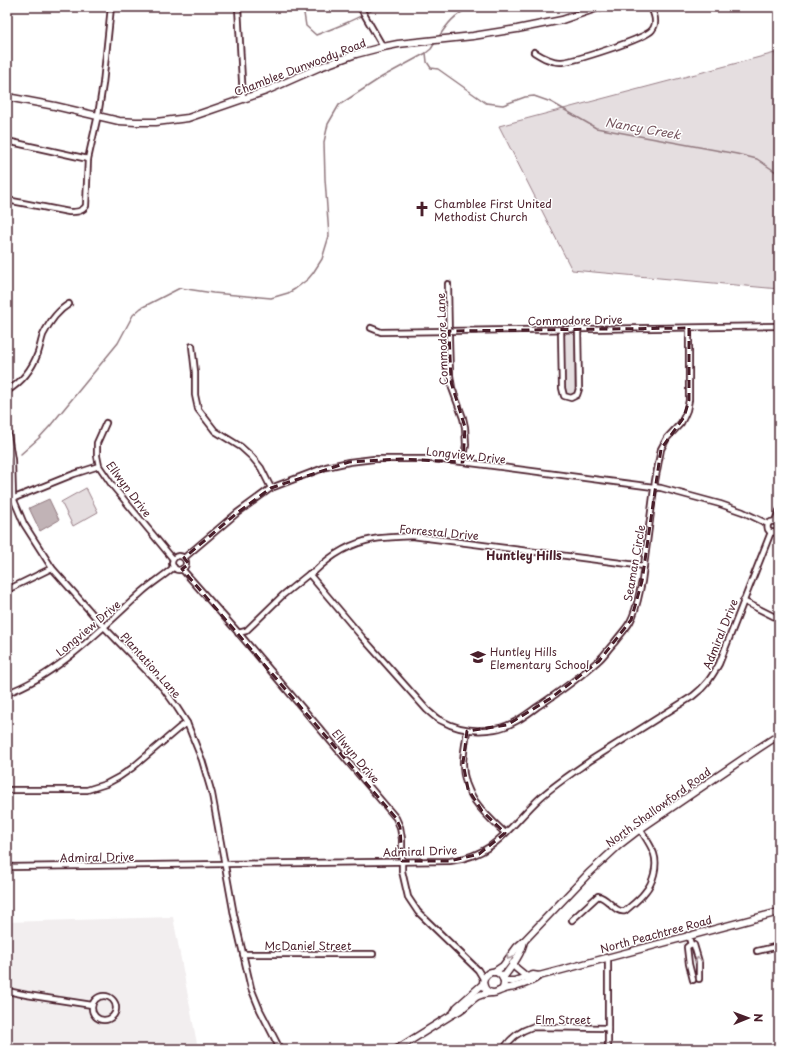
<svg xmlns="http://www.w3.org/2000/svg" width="786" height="1056" viewBox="0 0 786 1056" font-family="'Playpen Sans',sans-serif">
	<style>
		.built { fill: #f2eeef }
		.green { fill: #e5dee0; stroke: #987e86 }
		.water { fill: #c1b3b6; stroke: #91787e }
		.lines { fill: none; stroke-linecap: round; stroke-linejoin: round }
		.stream { stroke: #91787e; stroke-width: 1.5 }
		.street-casing { stroke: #4a1f2b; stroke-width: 8 }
		.secondary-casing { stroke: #4a1f2b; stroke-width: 9 }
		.street { stroke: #fff; stroke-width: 4.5 }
		.secondary { stroke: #fff; stroke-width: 6 }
		.oneway { stroke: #ae9aa0 }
		.marked { fill: none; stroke: #4a1f2b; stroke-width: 3; stroke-dasharray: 8 5; stroke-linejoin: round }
		.labels { text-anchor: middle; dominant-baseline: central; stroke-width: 3; stroke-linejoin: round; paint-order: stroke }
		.street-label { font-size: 11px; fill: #4a1f2b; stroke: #fff }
		.poi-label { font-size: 11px; fill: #4a1f2b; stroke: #fff; text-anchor: start }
		.water-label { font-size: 12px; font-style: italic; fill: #74535c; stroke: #fff }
		.neighbourhood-label { font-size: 12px; font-weight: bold; fill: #4a1f2b; stroke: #fff }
	</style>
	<rect width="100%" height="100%" fill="#fff"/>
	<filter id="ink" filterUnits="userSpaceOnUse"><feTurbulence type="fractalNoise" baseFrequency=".025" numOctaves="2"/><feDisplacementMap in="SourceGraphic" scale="8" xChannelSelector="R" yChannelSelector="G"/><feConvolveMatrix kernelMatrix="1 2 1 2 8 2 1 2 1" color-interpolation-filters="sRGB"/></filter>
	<g filter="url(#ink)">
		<polygon class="built" points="173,917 198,1049 7,1049 7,922"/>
		<g class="green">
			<polygon points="775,53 779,67 779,289 572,270 499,126"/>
			<polygon points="567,333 572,333 575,336 575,391 574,393 571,395 566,393 565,391 564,336"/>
			<polygon points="86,488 98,512 73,526 61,502"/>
		</g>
		<polygon class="water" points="49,499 59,520 40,531 29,508"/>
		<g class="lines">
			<g class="stream">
				<path d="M303,7L306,26L316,35C337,27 358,19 377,7"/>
				<path d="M438,38C448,23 454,15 471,7"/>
				<polyline points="426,53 427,62 431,68 438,69 486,103 503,105 525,97 534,96 551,102 596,128 737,154 757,159 779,174"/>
				<polyline points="21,454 39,438 50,426 118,343 133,315 141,308 180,288 213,293 271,298 288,293 295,289 308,279 313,273 322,259 329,236 325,179 324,142 328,124 339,105 382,77 426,53 431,49 436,41"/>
			</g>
			<g class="street-casing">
				<g id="street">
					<polyline points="238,7 243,99"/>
					<polyline points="360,7 383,47"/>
					<path d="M534,52C542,57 552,63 562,62C575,61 645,39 652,30C658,23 654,14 651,7"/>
					<path d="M7,141L88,159L86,206C82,212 76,212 69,212L7,200"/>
					<polyline points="88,159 98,115 103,84 111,7"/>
					<polyline points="448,284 449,339 450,375 452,388 463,418 465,427 466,445 463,462"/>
					<polyline points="371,328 381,332 779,326"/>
					<polyline points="561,330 562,388 564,396 571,398 577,395 579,389 578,329"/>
					<polyline points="192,346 195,372 195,395 198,409 215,431 241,447 252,457 261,468 271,488"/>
					<path d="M7,391C22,382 32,369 38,353C40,347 41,341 43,335C49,323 57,311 69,304"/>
					<polyline points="106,423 97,443 97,456 99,466 112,485 173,559"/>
					<polyline points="7,429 12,460 13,498 24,524 52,568 104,627 163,688 176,706 187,723 202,760 212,794 234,915 251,988 260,1010 280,1049"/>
					<polyline points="7,501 74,474 99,466"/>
					<polyline points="775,521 779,511"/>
					<circle cx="773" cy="527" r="5.5"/>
					<circle cx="179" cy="563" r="7"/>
					<polyline points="184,558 237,513 271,488 326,467 349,462 374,459 433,459 463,462 661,488 720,504 743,512 768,524"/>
					<polyline points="182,569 236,630 396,818 400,827 402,839 402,871 408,897 418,912 478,970 484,980"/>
					<path d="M309,574L362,637L427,710C432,714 436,719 442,721C458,730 477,732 495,729C510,727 525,716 537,707C558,693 579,678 598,661C604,656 608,649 614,643C619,636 626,629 630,622C637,610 639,594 642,581L655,481L661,449L667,438L681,423L684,417L687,410L689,400V328"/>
					<polyline points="7,590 52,568"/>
					<polyline points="743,601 779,619"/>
					<path d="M238,633L246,631L283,595L309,574L314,572C330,556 351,543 374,539C387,537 399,537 412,536L644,566"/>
					<path d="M7,693C58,675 103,627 142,592C152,583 164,576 174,567"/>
					<path d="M467,730C466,741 463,753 463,764C463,795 485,814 505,833"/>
					<polyline points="7,790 87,790 106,784 119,777 132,768 179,728 187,723"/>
					<path d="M7,867L450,861C496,856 510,825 541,797C557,783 574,772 591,760L693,696C706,686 711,678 719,664L771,532"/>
					<path d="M572,920L598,896C609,898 614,913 625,911C632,905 640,899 645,892C653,883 658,866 654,854C651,845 645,837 640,829"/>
					<polyline points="688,935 691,944 694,945 699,962 699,979"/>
					<polyline points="691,944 687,947 689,964 693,980"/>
					<polyline points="757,951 779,946"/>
					<polyline points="243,954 373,954"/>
					<polyline points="7,991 27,995 92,1005"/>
					<circle cx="104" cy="1008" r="12"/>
					<path d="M504,1049C510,1038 520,1031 532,1027L608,1028"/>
					<polyline points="608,1049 608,957"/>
				</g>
			</g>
			<g class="secondary-casing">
				<g id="secondary">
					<polyline points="7,97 55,106 119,121 136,122 156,122 188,118 266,91 320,67 356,54 383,47 398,44 473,36 517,29 562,20 600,7"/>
					<polyline points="513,963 516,968 527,977"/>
					<polyline points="494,972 503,966 517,947 524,941 588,874 618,846 640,829 759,748 779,735"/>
					<path d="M503,978C511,967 521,955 524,941"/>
					<polyline points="504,981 514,981 533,975 539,976 779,912"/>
					<path d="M502,990C510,976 492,965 485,977C483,979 483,983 484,986C485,990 489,993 493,993C497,993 498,991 502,990C505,988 510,988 514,987C522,985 532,982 539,976"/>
					<polyline points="453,1014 457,1007 483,984"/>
					<path d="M397,1049L453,1014C464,1010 468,1002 478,996C482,994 487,993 491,993"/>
				</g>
			</g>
			<use href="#street" class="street"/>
			<use href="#secondary" class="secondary"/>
		</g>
		<defs><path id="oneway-chevron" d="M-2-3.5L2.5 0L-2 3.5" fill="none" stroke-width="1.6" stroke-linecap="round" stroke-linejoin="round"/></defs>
		<g class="oneway">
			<use href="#oneway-chevron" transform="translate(509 957) rotate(123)"/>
			<use href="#oneway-chevron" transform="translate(698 960) rotate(-104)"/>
		</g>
	</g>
	<path class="marked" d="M689,328V400L684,417L661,449L642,581L631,620L599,661L551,698L507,725L467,731L463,763L468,789L482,811L505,833L479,854L450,861H402L400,827L396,818L182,569L189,564L184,558L237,513L271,488L349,462L401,459L463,462L465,427L451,382L449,331Z"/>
	<defs>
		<g id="church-bare" transform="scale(1.2)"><path d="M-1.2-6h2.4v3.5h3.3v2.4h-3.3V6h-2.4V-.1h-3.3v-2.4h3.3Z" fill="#4a1f2b" stroke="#fff" stroke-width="2.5" paint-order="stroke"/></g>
		<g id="school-bare" transform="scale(1.2)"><path d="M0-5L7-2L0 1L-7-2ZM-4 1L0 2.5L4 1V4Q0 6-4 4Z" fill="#4a1f2b" stroke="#fff" stroke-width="2.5" paint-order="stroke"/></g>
	</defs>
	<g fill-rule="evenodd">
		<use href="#church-bare" x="422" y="209"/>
		<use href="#school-bare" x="478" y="657"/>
	</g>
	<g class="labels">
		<g class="street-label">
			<text transform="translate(300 67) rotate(-21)">Chamblee Dunwoody Road</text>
			<text transform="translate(575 320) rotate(-1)">Commodore Drive</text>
			<text transform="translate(442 339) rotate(-92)">Commodore Lane</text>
			<text transform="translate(466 455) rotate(6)">Longview Drive</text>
			<text transform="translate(129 489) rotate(53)">Ellwyn Drive</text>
			<text transform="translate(439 532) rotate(5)">Forrestal Drive</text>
			<text transform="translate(634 563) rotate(-80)">Seaman Circle</text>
			<text transform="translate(88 628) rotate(-40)">Longview Drive</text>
			<text transform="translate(720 634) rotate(-68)">Admiral Drive</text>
			<text transform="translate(151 665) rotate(48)">Plantation Lane</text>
			<text transform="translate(356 756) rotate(50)">Ellwyn Drive</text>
			<text transform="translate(658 807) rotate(-36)">North Shallowford Road</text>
			<text transform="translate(420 851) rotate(-2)">Admiral Drive</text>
			<text transform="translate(97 857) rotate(-1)">Admiral Drive</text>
			<text transform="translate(656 934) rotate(-15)">North Peachtree Road</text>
			<text x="308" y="945">McDaniel Street</text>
			<text x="563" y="1019">Elm Street</text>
		</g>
		<g class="poi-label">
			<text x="434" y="203">Chamblee First United<tspan x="434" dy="13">Methodist Church</tspan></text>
			<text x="490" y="651">Huntley Hills<tspan x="490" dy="13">Elementary School</tspan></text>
		</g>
		<g class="water-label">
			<text transform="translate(643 128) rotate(10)">Nancy Creek</text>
		</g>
		<g class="neighbourhood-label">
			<text x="524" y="555">Huntley Hills</text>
		</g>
	</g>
	<rect width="786" height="1056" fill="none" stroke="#fff" stroke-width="24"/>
	<rect x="12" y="12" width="762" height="1032" fill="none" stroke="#4a1f2b" stroke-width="1.5" filter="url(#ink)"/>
	<g transform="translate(748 1018) rotate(89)" stroke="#ffffff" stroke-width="3" paint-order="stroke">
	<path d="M0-3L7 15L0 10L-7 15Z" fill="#4a1f2b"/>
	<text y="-6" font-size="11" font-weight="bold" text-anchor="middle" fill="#4a1f2b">N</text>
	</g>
</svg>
